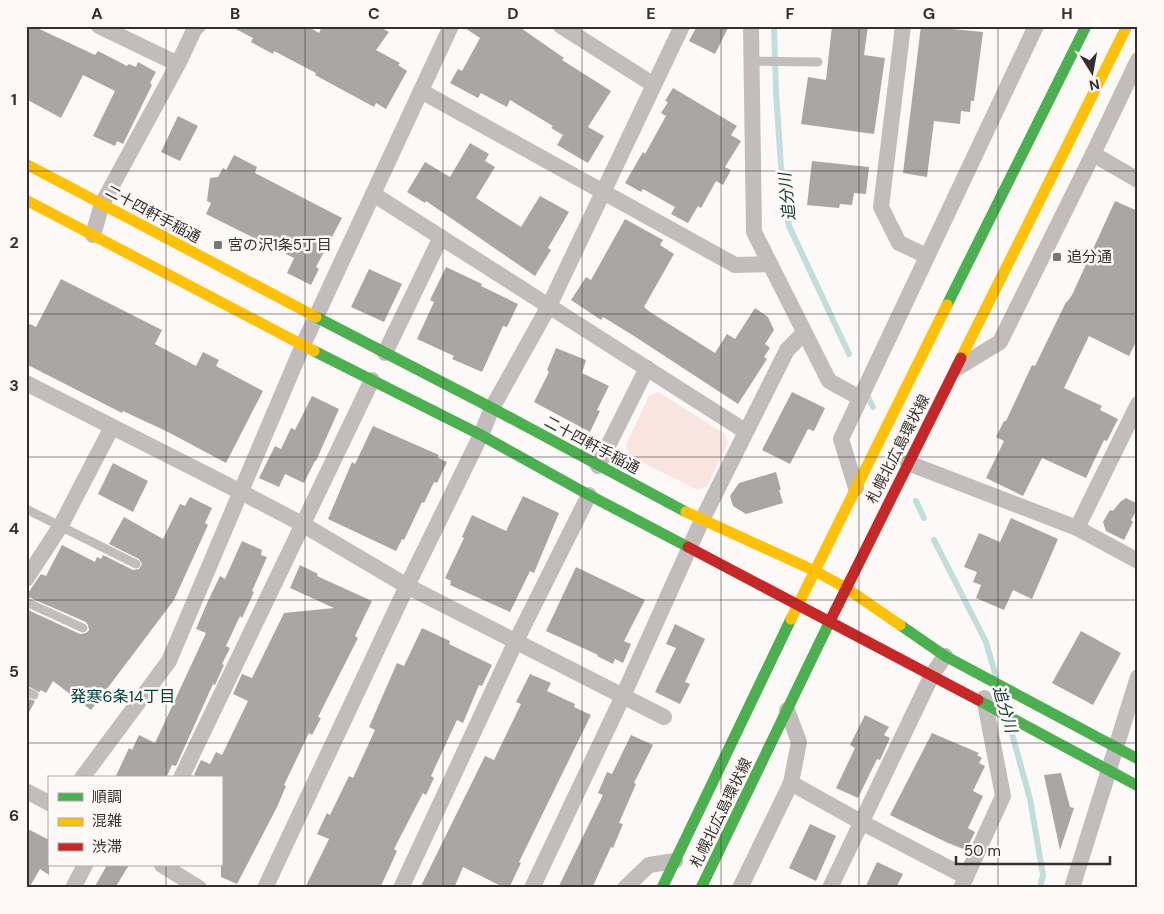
<svg xmlns="http://www.w3.org/2000/svg" width="1164" height="914" viewBox="0 0 1164 914" font-family="'DM Sans','Noto Sans JP',sans-serif">
	<style>
		.green { fill: #f9e5e0 }
		.lines { fill: none; stroke-linecap: round; stroke-linejoin: round }
		.stream { stroke: #c1dedc; stroke-width: 6 }
		.building { fill: #a9a6a5 }
		.lane { stroke: #c2bdbc; stroke-width: 9 }
		.street { stroke: #c2bdbc; stroke-width: 16 }
		.fast { stroke: #4caf50; stroke-width: 11 }
		.slow { stroke: #ffc107; stroke-width: 11 }
		.jam { stroke: #c62828; stroke-width: 11 }
		.grid { fill: none; stroke: #33302f; stroke-width: 1; stroke-opacity: 0.55 }
		.poi-dot { fill: #7a7675; stroke: #fef8f7; stroke-width: 2 }
		.labels { text-anchor: middle; dominant-baseline: central; stroke-width: 5; stroke-linejoin: round; paint-order: stroke }
		.street-label { font-size: 15px; fill: #33302f; stroke: #fef8f7 }
		.poi-label { font-size: 15px; fill: #33302f; stroke: #fef8f7; text-anchor: start }
		.water-label { font-size: 16px; font-style: italic; fill: #0b3634; stroke: #fef8f7 }
		.neighbourhood-label { font-size: 16px; fill: #004240; stroke: #fef8f7 }
		.neatline { fill: none; stroke: #33302f; stroke-width: 2 }
		.grid-label { font-size: 16px; text-anchor: middle; font-weight: bold; fill: #33302f }
	</style>
	<rect width="100%" height="100%" fill="#fdf9f8"/>
	<polygon class="green" points="658,392 725,434 728,443 707,486 698,490 629,456 626,445 649,396"/>
	<g class="lines">
		<g class="stream">
			<polyline points="774,26 776,92 781,166 789,226 849,354"/>
			<polyline points="868,397 873,407"/>
			<polyline points="916,501 924,518"/>
			<polyline points="934,540 986,642 996,677"/>
			<polyline points="1009,723 1030,799 1043,875 1040,888"/>
		</g>
	</g>
	<g class="building">
		<polygon points="26,26 33,26 95,55 98,51 127,66 129,64 136,67 138,62 156,72 150,83 152,85 123,144 117,141 115,146 93,136 115,91 83,75 61,118 26,99"/>
		<polygon points="230,26 307,26 319,33 322,26 378,26 389,32 376,50 400,63 398,65 407,71 386,109 376,103 374,107 315,75 316,73 274,51 273,54 251,42 253,38"/>
		<polygon points="462,26 518,26 564,58 562,60 611,91 588,127 604,136 588,163 557,145 563,135 551,128 553,126 510,100 507,107 481,93 478,98 450,83 458,69 462,71 480,38"/>
		<polygon points="697,26 729,26 715,54 689,41"/>
		<polygon points="832,26 868,26 864,55 885,58 874,134 801,124 808,77 826,80"/>
		<polygon points="921,26 983,32 974,101 971,101 970,112 961,111 960,124 934,121 927,177 903,173"/>
		<polygon points="673,88 737,126 731,135 741,141 725,167 731,170 723,185 716,181 701,208 698,206 688,223 671,214 675,207 643,189 641,192 625,183 643,152 645,154 666,116 661,113 668,102 665,101"/>
		<polygon points="178,116 198,126 180,161 161,152"/>
		<polygon points="470,143 489,154 485,161 495,167 476,198 521,227 540,196 569,212 548,248 551,250 535,276 426,201 425,203 407,192 425,162 450,177"/>
		<polygon points="234,155 257,167 255,173 342,218 316,267 319,269 311,285 287,273 294,258 206,214 211,203 207,201 210,178 218,177 223,168 226,170"/>
		<polygon points="812,161 869,167 866,194 854,193 852,205 840,204 839,208 807,205"/>
		<polygon points="1115,201 1138,211 1138,338 1129,356 1089,336 1064,388 1102,406 1100,410 1118,419 1107,441 1104,440 1086,478 1042,458 1023,496 986,478 1004,441 996,437 1004,421 1006,421 1032,365 1035,366 1066,302 1067,302 1072,295"/>
		<polygon points="625,219 663,240 660,245 674,254 644,307 650,312 715,353 727,334 735,339 755,308 768,317 774,330 765,344 770,348 764,357 767,359 738,404 634,336 603,317 601,320 571,300 586,277 591,280"/>
		<polygon points="446,267 482,284 481,286 518,304 507,327 503,326 482,372 452,359 454,356 417,339 434,302 430,300"/>
		<polygon points="369,269 402,284 384,322 351,307"/>
		<polygon points="61,279 162,330 155,344 196,366 203,352 219,360 216,366 263,391 226,463 168,432 123,411 122,413 26,364 26,322 36,327"/>
		<polygon points="556,348 586,360 582,373 609,386 597,410 600,411 590,432 534,402 549,372 547,370"/>
		<polygon points="792,392 825,408 814,431 808,429 790,464 762,450"/>
		<polygon points="312,396 339,409 316,461 315,461 304,483 285,474 279,487 259,478 275,446 281,449 291,428 295,430"/>
		<polygon points="373,426 439,455 437,457 447,462 437,483 434,482 424,503 422,502 404,540 402,539 396,551 328,519 352,462 355,464"/>
		<polygon points="113,463 148,481 133,512 98,494"/>
		<polygon points="776,472 781,490 779,490 783,503 746,514 733,506 730,496 739,483"/>
		<polygon points="523,496 559,513 534,573 530,571 510,612 450,585 451,581 445,578 464,538 462,537 472,515 506,531"/>
		<polygon points="190,497 212,508 205,523 208,525 174,600 91,710 53,681 46,693 41,690 39,692 26,685 26,609 80,634 86,633 89,630 88,625 86,622 26,596 41,574 46,576 62,545 95,562 97,557 101,559 103,555 133,570 139,569 142,564 139,559 109,544 124,517 163,539 180,504 185,506"/>
		<polygon points="1126,498 1138,504 1138,508 1131,520 1133,522 1124,540 1106,531 1103,522 1110,510 1113,511 1120,502"/>
		<polygon points="1011,518 1058,539 1032,599 1013,590 1004,610 976,598 981,585 973,582 977,572 964,567 979,533 1000,542"/>
		<polygon points="242,541 262,550 261,555 267,557 252,591 254,592 242,618 240,616 226,646 230,648 222,664 224,665 215,685 213,684 176,766 172,765 166,778 115,778 129,748 132,750 139,735 155,743 206,633 196,629 208,601 220,576 225,579"/>
		<polygon points="300,565 318,574 317,576 372,601 355,636 358,638 318,717 321,718 312,735 309,733 284,785 286,786 277,807 237,884 221,877 221,778 199,778 194,775 201,760 210,764 216,752 222,755 248,701 233,694 242,674 252,678 284,613 334,608 290,588"/>
		<polygon points="576,567 645,600 624,641 631,644 623,663 615,659 613,664 597,656 598,655 546,631"/>
		<polygon points="675,624 705,639 685,682 690,684 680,704 655,692 676,648 666,644"/>
		<polygon points="422,628 450,641 449,644 492,665 482,686 479,685 463,723 457,720 431,776 434,778 426,795 423,793 394,849 397,851 380,888 305,888 329,839 317,834 327,813 330,815 349,776 353,778 375,730 369,727 397,663 404,666"/>
		<polygon points="1081,631 1121,653 1093,705 1052,683"/>
		<polygon points="530,674 551,683 547,691 575,704 574,707 591,715 519,862 521,863 509,888 505,888 463,867 454,888 420,888 485,756 494,760 521,704 516,702"/>
		<polygon points="26,698 35,701 26,718"/>
		<polygon points="865,715 889,727 884,735 890,738 880,760 877,759 858,798 836,788 855,748 850,745"/>
		<polygon points="932,733 979,753 977,755 982,758 979,763 985,766 973,791 983,796 968,828 975,832 966,850 948,843 890,815"/>
		<polygon points="631,735 653,745 634,783 636,784 619,823 623,824 613,848 611,847 592,888 558,888 603,795 598,793 607,772 612,774"/>
		<polygon points="1061,773 1070,807 1074,808 1060,850 1044,775"/>
		<polygon points="810,824 836,836 816,881 789,868"/>
		<polygon points="26,828 49,840 49,875 40,869 29,888 26,888"/>
		<polygon points="877,862 903,874 896,888 865,888"/>
		<polygon points="107,865 129,865 115,888 94,888"/>
	</g>
	<g class="lines">
		<g class="lane">
			<polyline points="751,61 818,62"/>
			<polyline points="26,509 136,564"/>
			<polyline points="26,602 83,628"/>
			<polyline points="26,691 34,695"/>
		</g>
		<g class="street">
			<polyline points="99,26 178,64"/>
			<polyline points="561,26 654,85"/>
			<polyline points="751,26 754,232 829,381 860,398"/>
			<polyline points="903,26 881,207 899,243 927,256"/>
			<polyline points="421,91 735,265 770,264"/>
			<polyline points="1093,154 1138,180"/>
			<polyline points="373,194 745,431"/>
			<polyline points="93,235 102,204 178,64 195,28 198,26"/>
			<polyline points="385,353 441,237"/>
			<polyline points="959,367 1000,342 1093,154 1138,60"/>
			<polyline points="26,383 241,492 302,524 407,586 664,717"/>
			<polyline points="908,463 1077,528 1138,561"/>
			<polyline points="598,466 647,368"/>
			<polyline points="856,488 841,439 1036,26"/>
			<polyline points="1077,528 1138,404"/>
			<polyline points="26,579 60,527 112,427"/>
			<polyline points="82,778 169,661 303,345 451,26"/>
			<polyline points="181,778 372,380"/>
			<polyline points="791,783 861,822 966,877"/>
			<polyline points="26,791 49,803"/>
			<polyline points="162,865 199,888"/>
			<polyline points="73,888 85,865"/>
			<polyline points="265,888 407,586 481,435 492,408 549,306 682,26"/>
			<polyline points="401,888 516,641 589,495"/>
			<polyline points="532,888 623,696 702,520 787,350 804,333"/>
			<polyline points="625,888 649,865 675,861"/>
			<polyline points="740,888 791,783 799,742 787,710"/>
			<polyline points="830,888 932,675 945,656"/>
			<polyline points="961,888 1003,796 984,698"/>
			<polyline points="1072,888 1138,677"/>
		</g>
		<g class="fast">
			<polyline points="947,305 1086,26"/>
			<polyline points="316,317 492,408 686,512"/>
			<polyline points="314,351 481,435 589,495 688,547"/>
			<polyline points="900,625 945,656 1138,759"/>
			<polyline points="978,700 1138,786"/>
			<polyline points="662,888 791,619"/>
			<polyline points="701,888 830,621"/>
		</g>
		<g class="slow">
			<polyline points="26,164 316,317"/>
			<polyline points="26,200 314,351"/>
			<polyline points="961,358 1127,26"/>
			<polyline points="686,512 815,571 846,588 900,625"/>
			<polyline points="791,619 947,305"/>
		</g>
		<g class="jam">
			<polyline points="688,547 978,700"/>
			<polyline points="830,621 961,358"/>
		</g>
	</g>
	<path class="grid" d="M166,26V778M305,26V888M443,26V888M582,26V888M721,26V888M859,26V888M998,26V888M26,171H1138M26,314H1138M26,457H1138M26,600H1138M26,743H1138M166,865V888"/>
	<g class="poi-dot">
		<rect x="213" y="240" width="10" height="10" rx="2.5"/>
		<rect x="1052" y="252" width="10" height="10" rx="2.5"/>
	</g>
	<g class="labels">
		<g class="street-label">
			<text transform="translate(153 214) rotate(28)">二十四軒手稲通</text>
			<text transform="translate(592 445) rotate(28)">二十四軒手稲通</text>
			<text transform="translate(898 449) rotate(-63)">札幌北広島環状線</text>
			<text transform="translate(721 813) rotate(-64)">札幌北広島環状線</text>
		</g>
		<g class="poi-label">
			<text x="228" y="245">宮の沢1条5丁目</text>
			<text x="1067" y="257">追分通</text>
		</g>
		<g class="water-label">
			<text transform="translate(787 197) rotate(-96)">追分川</text>
			<text transform="translate(1005 709) rotate(74)">追分川</text>
		</g>
		<g class="neighbourhood-label">
			<text x="123" y="696">発寒6条14丁目</text>
		</g>
	</g>
	<rect width="1164" height="914" fill="none" stroke="#fef8f7" stroke-width="55"/>
	<rect x="48" y="776" width="175" height="90" fill="#fef8f7" stroke="#ada8a7"/>
	<rect x="58" y="793" width="25" height="8" fill="#4caf50" stroke="#ada8a7"/>
	<text x="92" y="802" font-size="15" fill="#33302f">順調</text>
	<rect x="58" y="818" width="25" height="8" fill="#ffc107" stroke="#ada8a7"/>
	<text x="92" y="826" font-size="15" fill="#33302f">混雑</text>
	<rect x="58" y="843" width="25" height="8" fill="#c62828" stroke="#ada8a7"/>
	<text x="92" y="852" font-size="15" fill="#33302f">渋滞</text>
	<g transform="translate(1092 72) rotate(169)" stroke="#fef8f7" stroke-width="4" paint-order="stroke">
	<path d="M0-4L9 19L0 12L-9 19Z" fill="#33302f"/>
	<text y="-8" font-size="14" font-weight="bold" text-anchor="middle" fill="#33302f">N</text>
	</g>
	<path d="M956 856v8h154v-8" fill="none" stroke="#33302f" stroke-width="2.5"/>
	<text x="964" y="856" font-size="15" fill="#33302f" stroke="#fef8f7" stroke-width="4" paint-order="stroke">50 m</text>
	<rect x="28" y="28" width="1108" height="858" class="neatline"/>
	<g class="grid-label">
		<text x="97" y="19">A</text>
		<text x="235" y="19">B</text>
		<text x="374" y="19">C</text>
		<text x="513" y="19">D</text>
		<text x="651" y="19">E</text>
		<text x="790" y="19">F</text>
		<text x="929" y="19">G</text>
		<text x="1067" y="19">H</text>
		<text x="14" y="105">1</text>
		<text x="14" y="248">2</text>
		<text x="14" y="391">3</text>
		<text x="14" y="534">4</text>
		<text x="14" y="677">5</text>
		<text x="14" y="821">6</text>
	</g>
</svg>
